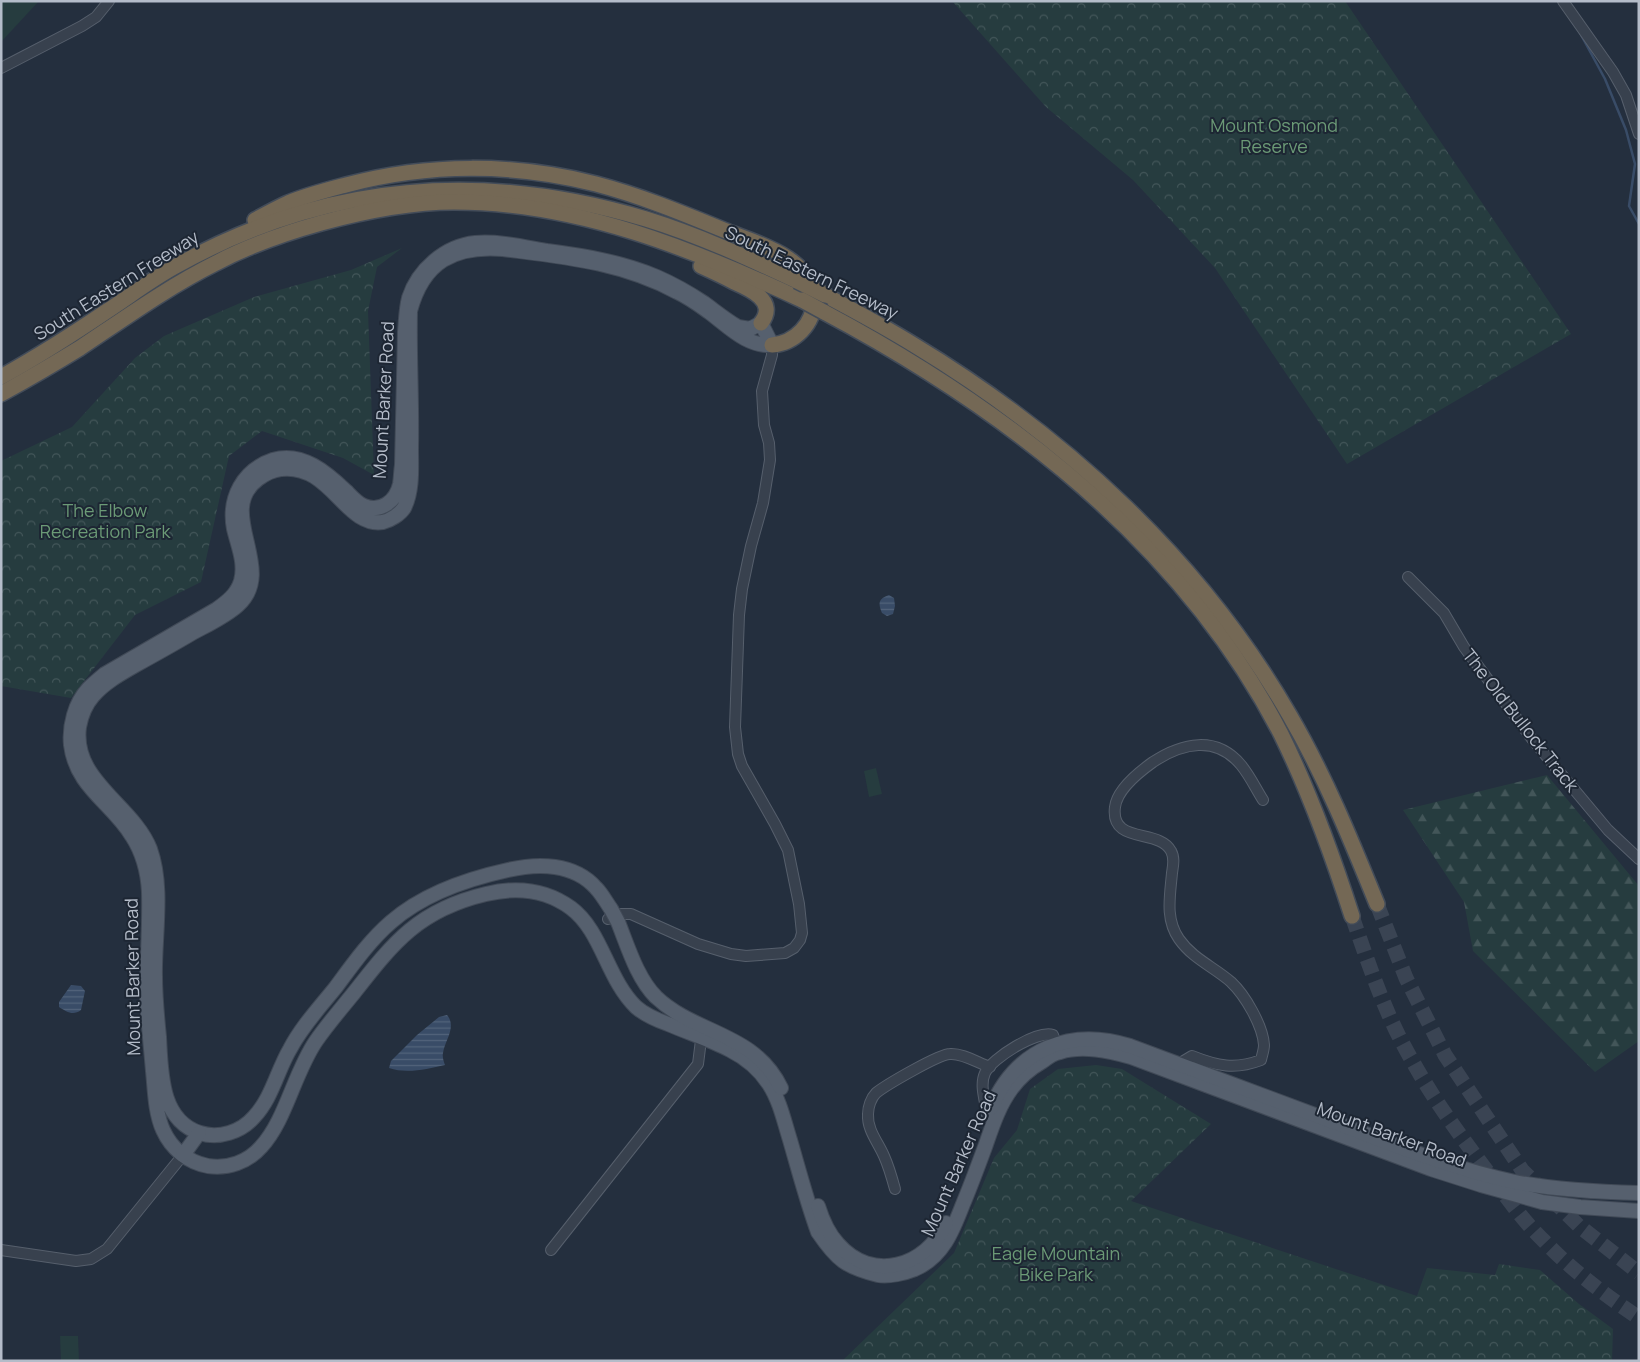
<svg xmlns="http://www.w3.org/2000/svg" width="1640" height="1362" viewBox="0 0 1640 1362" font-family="Manrope,sans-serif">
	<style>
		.grass { fill: #263c3f }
		.forest { fill: url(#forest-firs) }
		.park { fill: url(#park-crowns) }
		.water { fill: url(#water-rules) }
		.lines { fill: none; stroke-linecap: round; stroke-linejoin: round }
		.stream { stroke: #394c67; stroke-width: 2.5 }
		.highway-tunnel { stroke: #3a4453; stroke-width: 15; stroke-dasharray: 15 8; stroke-linecap: butt }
		.minor-casing { stroke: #565f6c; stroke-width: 12 }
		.major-casing { stroke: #414a57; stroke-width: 16 }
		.highway-casing { stroke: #434c59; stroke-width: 18 }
		.minor { stroke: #38414e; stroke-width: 10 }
		.major { stroke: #56606e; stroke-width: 14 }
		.highway { stroke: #746855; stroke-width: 15 }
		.major-bridge-casing { stroke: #414a57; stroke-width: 16; stroke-linecap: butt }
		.highway-bridge-casing { stroke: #434c59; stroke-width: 18; stroke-linecap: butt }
		.major-bridge { stroke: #56606e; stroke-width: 14 }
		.highway-bridge { stroke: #746855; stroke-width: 15 }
		.labels { text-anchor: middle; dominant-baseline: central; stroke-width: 4; stroke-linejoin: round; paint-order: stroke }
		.park-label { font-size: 18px; fill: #6b9a76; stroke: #1d2633 }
		.street-label { font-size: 18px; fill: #b4bcc9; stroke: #1d2633 }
	</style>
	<defs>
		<pattern id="forest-firs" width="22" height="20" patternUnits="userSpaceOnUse" patternTransform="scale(1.25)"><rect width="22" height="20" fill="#263c3f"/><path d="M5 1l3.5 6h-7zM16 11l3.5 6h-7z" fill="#435659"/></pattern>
		<pattern id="park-crowns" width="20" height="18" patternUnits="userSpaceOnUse" patternTransform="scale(1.25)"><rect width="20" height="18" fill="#263c3f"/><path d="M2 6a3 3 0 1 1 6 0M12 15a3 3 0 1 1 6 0" fill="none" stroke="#435659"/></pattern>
		<pattern id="water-rules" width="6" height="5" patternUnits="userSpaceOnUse" patternTransform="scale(1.25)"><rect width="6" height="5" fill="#394c67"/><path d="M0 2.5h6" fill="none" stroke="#53647b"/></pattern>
	</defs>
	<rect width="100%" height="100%" fill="#242f3e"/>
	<g class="grass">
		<polygon points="1,1 39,1 1,42"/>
		<polygon points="876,768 882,794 869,797 864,771"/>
		<polygon points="60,1336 78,1336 79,1361 61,1361"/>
	</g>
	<polygon class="forest" points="1547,775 1639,886 1639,1041 1595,1072 1473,951 1464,902 1403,810"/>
	<g class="park">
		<polygon points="952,1 1345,1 1571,334 1347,464 1215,268 1133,180 1046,107"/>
		<polygon points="402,248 377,267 368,311 374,475 343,458 262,431 229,456 201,582 135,615 71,698 1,686 1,461 72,427 135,358 164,336 254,297 351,270"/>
		<polygon points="1096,1065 1122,1069 1211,1124 1131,1201 1417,1296 1427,1268 1495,1275 1499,1264 1540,1270 1579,1304 1613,1329 1612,1361 842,1361 954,1253 994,1158 1017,1130 1030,1089 1058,1069"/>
	</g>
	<g class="water">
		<path d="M889,595L894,598L895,606L893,614L887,616L882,613C878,603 878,599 889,595Z"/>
		<path d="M71,985L81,986L85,991L81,1010C73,1016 67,1012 59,1007V1002Z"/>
		<path d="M447,1015C457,1027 445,1040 443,1053C442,1057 444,1062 445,1065C427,1069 407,1074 389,1068L391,1061L417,1035L439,1017Z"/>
	</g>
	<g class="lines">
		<polyline class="stream" points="1580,33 1605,79 1626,130 1635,164 1629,206 1639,224"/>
		<g class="highway-tunnel">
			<polyline points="1377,904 1406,978 1445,1055 1522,1170 1579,1226 1639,1273"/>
			<path d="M1352,916C1369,965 1386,1017 1413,1062C1435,1102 1462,1138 1490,1175C1507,1198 1524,1222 1545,1242C1573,1271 1605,1295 1639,1318"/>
		</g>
		<g class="minor-casing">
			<g id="minor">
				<polyline points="1563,1 1613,72 1626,95 1639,134"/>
				<polyline points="1,68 82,26 96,17 109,1"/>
				<polyline points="1408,577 1444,613 1464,647 1532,739 1608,830 1639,859"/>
				<polyline points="608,919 621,914 631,914 698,944 731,954 746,956 785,953 794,948 800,940 802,933 799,904 788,850 775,824 742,766 738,754 735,727 739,615 742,589 751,546 763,503 770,460 769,443 764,425 762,391 772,355 772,345"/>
				<path d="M1177,1068L1182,1062L1192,1056C1217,1066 1235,1070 1261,1060C1262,1055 1264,1050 1264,1045C1263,1026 1245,995 1231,982C1214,967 1193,959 1179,939C1165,919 1170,896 1172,873C1173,866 1175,858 1171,851C1159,828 1110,845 1115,807C1117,790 1139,772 1153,762C1182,743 1216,735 1241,765C1250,776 1256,789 1263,800"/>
				<path d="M987,1115C986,1102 979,1086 985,1073C992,1058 1037,1030 1053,1035L1059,1051"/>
				<path d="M895,1189C892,1178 889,1167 884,1156C878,1142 867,1130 868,1114C868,1107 871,1098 876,1093C886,1085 939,1054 950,1054C963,1053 978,1063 990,1067"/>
				<polyline points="1,1250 76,1261 91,1259 107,1249 183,1155"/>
				<polyline points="551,1250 698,1064 702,1032"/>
			</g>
		</g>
		<g class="major-casing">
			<g id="major">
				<path d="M611,909C606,902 602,894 596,888C574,863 538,863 508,870C467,879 423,894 391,922C370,940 353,964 336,987C320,1007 302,1026 290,1049C277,1071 272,1098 254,1117C241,1132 219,1139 200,1133C160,1120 161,1072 159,1037C157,1017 155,997 155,977C154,937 164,888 150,849C133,805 72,781 79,727C81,716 86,704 93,696C104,683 120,674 134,666C154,655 174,644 194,632C209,624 226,616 238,605C278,569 214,512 258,479C266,473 272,470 281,469C331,463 345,528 383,522C391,520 400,514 404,508C413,491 411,466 411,448C412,402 409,357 410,311C423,262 454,245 503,249C565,257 621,262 677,292C688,297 699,305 709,312C728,326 747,347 772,345L761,323L750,329L738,327C726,320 715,311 704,303C689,293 673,284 657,277C622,262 585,256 547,251C524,247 499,241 475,243C445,246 418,270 409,298C406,309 406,321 405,332L402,465C401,471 401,478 400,484C396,501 381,513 364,506C357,503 351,496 346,491C327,473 302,451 273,460C243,470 228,498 234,529C238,546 246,563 241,581C237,594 228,601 217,609L105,674C99,679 93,684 88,689C75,703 69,726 71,745C76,787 112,803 132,836C143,853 148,873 149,892C150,927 147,962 147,997C148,1021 151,1047 153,1071C155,1090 155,1112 163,1130C171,1148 187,1162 208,1166C228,1169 248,1162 261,1147C286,1120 294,1073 316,1041C327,1025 340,1010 353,994C393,943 418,910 486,894C515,887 545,889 571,908C602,931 607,979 636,1007C645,1015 657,1020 668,1024C689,1033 711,1040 730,1050C746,1058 759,1069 769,1084C780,1101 784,1121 790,1140C799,1171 807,1202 818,1232C837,1260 846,1267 878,1275C889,1277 905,1273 915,1269C943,1257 953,1230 963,1204C971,1185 978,1166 985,1147C992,1127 999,1105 1012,1088C1020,1077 1031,1068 1043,1061C1048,1057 1054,1053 1060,1052C1083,1045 1109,1051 1131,1057L1431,1169L1481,1185L1542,1202L1580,1207L1639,1211"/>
				<path d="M618,922C628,947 637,978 656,997C696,1035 754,1032 781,1088"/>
				<path d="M991,1108C1016,1049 1070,1027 1130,1046C1200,1072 1269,1098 1339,1124C1397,1146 1454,1169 1515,1182C1556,1190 1597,1192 1639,1193"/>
				<polyline points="183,1155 199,1133"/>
				<path d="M818,1206C822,1219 828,1233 838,1244C872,1283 926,1267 946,1223"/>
			</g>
		</g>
		<g class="highway-casing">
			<g id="highway">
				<path d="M255,220C266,214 277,208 288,203C307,195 327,190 346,185C428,163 514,163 596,184C642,196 687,215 731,233C763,245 812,259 814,300C814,324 795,343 772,345"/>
				<path d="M701,266C712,271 723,276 734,282C750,289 778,301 761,323"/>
				<path d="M825,295C855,311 885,327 914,345C1066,437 1201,561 1290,716C1325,776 1351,840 1377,904"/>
				<path d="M824,312C1008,410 1184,546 1281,734C1310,793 1332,854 1352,916"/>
				<path d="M1,377C37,357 73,334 107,311C130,296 152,279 176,266C326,182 482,170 646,219C698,235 748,258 797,281"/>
				<path d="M1,394C28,379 54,364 80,348C125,318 168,287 216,263C250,245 285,233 321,223C365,211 409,202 454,202C577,202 693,249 802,300"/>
			</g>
		</g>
		<use href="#minor" class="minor"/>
		<use href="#major" class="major"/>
		<use href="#highway" class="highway"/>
		<g class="major-bridge-casing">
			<polyline id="major-bridge" points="611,909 618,922"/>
		</g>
		<g class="highway-bridge-casing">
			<g id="highway-bridge">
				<polyline points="797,281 825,295"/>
				<polyline points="802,300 824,312"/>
			</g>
		</g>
		<use href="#major-bridge" class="major-bridge"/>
		<use href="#highway-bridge" class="highway-bridge"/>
	</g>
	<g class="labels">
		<g class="park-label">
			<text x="1274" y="125">Mount Osmond<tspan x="1274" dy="21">Reserve</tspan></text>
			<text x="105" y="510">The Elbow<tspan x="105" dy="21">Recreation Park</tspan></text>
			<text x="1056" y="1253">Eagle Mountain<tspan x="1056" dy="21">Bike Park</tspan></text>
		</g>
		<g class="street-label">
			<text transform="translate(812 272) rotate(26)">South Eastern Freeway</text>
			<text transform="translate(116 285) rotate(-32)">South Eastern Freeway</text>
			<text transform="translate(383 400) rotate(-87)">Mount Barker Road</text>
			<text transform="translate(1521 720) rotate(52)">The Old Bullock Track</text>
			<text transform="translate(132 977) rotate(-91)">Mount Barker Road</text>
			<text transform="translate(1392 1134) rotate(20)">Mount Barker Road</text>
			<text transform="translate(958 1163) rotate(-66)">Mount Barker Road</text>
		</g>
	</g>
	<rect width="1640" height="1362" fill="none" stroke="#b4bcc9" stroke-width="5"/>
</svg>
